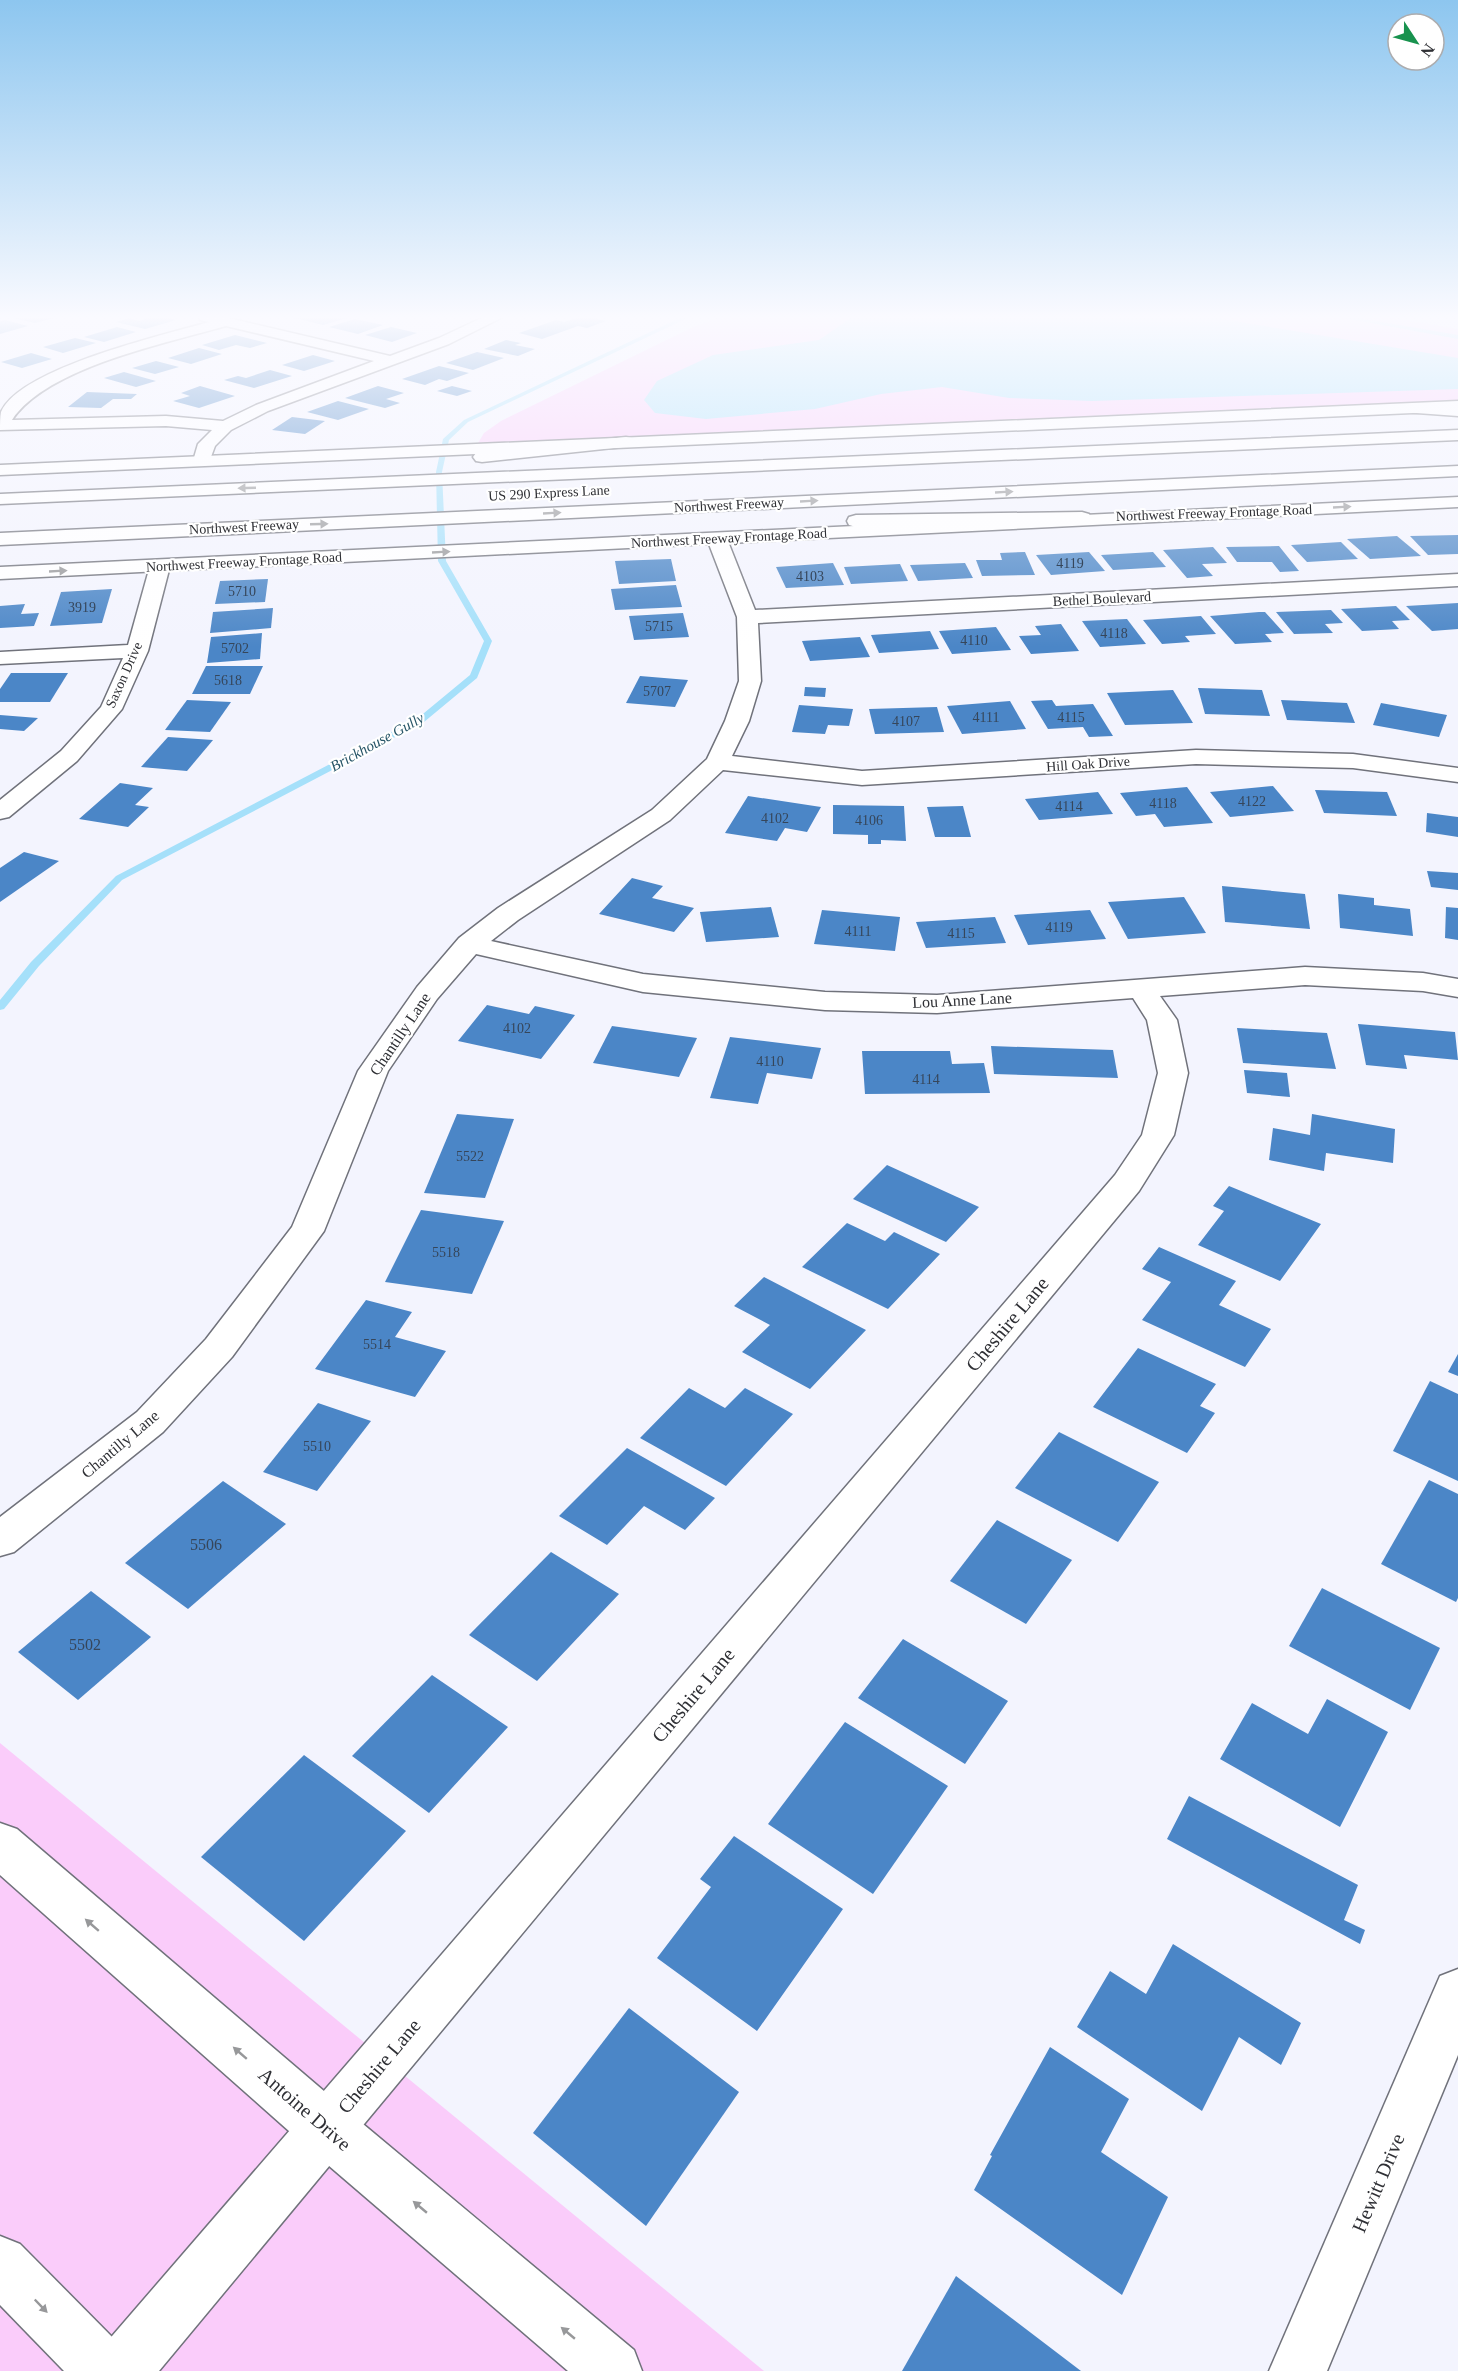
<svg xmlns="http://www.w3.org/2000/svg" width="1458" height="2371" viewBox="0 0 1458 2371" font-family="'Times New Roman',serif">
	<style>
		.green { fill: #faccfa }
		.water { fill: #a5e0fa }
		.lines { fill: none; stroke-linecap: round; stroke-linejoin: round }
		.stream { fill: #a5e0fa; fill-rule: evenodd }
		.building { fill: #4b86c7 }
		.street-casing { stroke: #70727b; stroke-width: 3 }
		.secondary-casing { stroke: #70727b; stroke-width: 3 }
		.highway-casing { stroke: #70727b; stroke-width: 3 }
		.street { fill: #fff; fill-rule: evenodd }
		.secondary { fill: #fff; fill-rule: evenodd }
		.highway { fill: #fff; fill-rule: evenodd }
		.oneway { fill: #97989a }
		.labels { text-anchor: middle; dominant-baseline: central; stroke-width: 4.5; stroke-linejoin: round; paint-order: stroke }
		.far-street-label { font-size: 14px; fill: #2f3035; stroke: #fff }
		.number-label { font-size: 14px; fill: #36465a }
		.far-water-label { font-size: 15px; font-style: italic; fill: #275567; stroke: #fff }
		.street-label { font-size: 16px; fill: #2f3035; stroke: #fff }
		.near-number-label { font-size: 16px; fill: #36465a }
		.near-street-label { font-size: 20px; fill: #2f3035; stroke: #fff }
	</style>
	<rect width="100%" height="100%" fill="#f3f4fe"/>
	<g class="green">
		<polygon points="726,315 1377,315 1458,329 1458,402 478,443 484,433 501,421 691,328"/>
		<polygon points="0,1743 764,2371 0,2371"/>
	</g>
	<polygon class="water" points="855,315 1198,315 1458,358 1458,389 1092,401 1009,398 942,387 881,394 815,409 706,419 655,413 644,400 657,381 713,355 819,340"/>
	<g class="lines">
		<g class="stream">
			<polygon points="686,315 694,315 468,422 449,440 442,472 446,561 492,641 477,678 424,722 122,880 39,966 4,1009 0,1010 0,1000 31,962 116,876 418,718 470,675 484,641 438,561 436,472 443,439 464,420"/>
			<polygon points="1328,315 1341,315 1458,335 1458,339"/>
		</g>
	</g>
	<g class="building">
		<polygon points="20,315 61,315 61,316 35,323 13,318"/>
		<polygon points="157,315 176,320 145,329 116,322 129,318 139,321"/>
		<polygon points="304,315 337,315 347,318 323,325 295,318"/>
		<polygon points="583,316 606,321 587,328 578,326 542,339 519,333 556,320 564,322"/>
		<polygon points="355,319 383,325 358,334 329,327"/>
		<polygon points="5,320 28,326 0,334 0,321"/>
		<polygon points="117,327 136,332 104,342 84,337"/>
		<polygon points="391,327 417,333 392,342 365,335"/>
		<polygon points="235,335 267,343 250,348 236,345 219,350 202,345"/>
		<polygon points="75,338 96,343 63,353 43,347"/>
		<polygon points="506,340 521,343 515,345 535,349 518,356 484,349"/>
		<polygon points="199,348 222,354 191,364 168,358"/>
		<polygon points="477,352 504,358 473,370 446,363"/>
		<polygon points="31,353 52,359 22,368 1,362"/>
		<polygon points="313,355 335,361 304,371 282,365"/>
		<polygon points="156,361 179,367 155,374 132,368"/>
		<polygon points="439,366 469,373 447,381 439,379 425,385 402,379"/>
		<polygon points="270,370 292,376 254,388 224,380 238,376 246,378"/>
		<polygon points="124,372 156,381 136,387 104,378"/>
		<polygon points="200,386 235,396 199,408 173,401 190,396 181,393"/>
		<polygon points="378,386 404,393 386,399 400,403 385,408 345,398"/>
		<polygon points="452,386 472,391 457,396 437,391"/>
		<polygon points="87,392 137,394 131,399 113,399 101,408 68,407"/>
		<polygon points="338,401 369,409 338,420 307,412"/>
		<polygon points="292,417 325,421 305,434 272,430"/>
		<polygon points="1458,535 1458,554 1428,555 1410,536"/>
		<polygon points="1397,536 1421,556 1370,559 1347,539"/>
		<polygon points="1341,542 1358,559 1307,562 1291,545"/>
		<polygon points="1279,546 1299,571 1280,572 1272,562 1237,562 1226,547"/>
		<polygon points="1213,547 1227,563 1202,564 1213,576 1187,578 1163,550"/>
		<polygon points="1025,552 1035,575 982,576 976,560 1002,560 1000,553"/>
		<polygon points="1089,552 1105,571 1051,575 1036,555"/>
		<polygon points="1153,552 1166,567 1113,570 1101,555"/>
		<polygon points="671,559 676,581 619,584 615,561"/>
		<polygon points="833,563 844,585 786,588 776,567"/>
		<polygon points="965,563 973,578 918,581 910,565"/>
		<polygon points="900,564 908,581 851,584 844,567"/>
		<polygon points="268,579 265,602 215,604 220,581"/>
		<polygon points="676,585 682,607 615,610 611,589"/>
		<polygon points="112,589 102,623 50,626 61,592"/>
		<polygon points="1458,603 1458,629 1432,631 1406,606"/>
		<polygon points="25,604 21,614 39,613 34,626 0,628 0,606"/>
		<polygon points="1396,606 1410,620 1392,621 1399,629 1362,631 1341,609"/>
		<polygon points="273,608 271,628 210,633 213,612"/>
		<polygon points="1331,610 1343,623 1325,624 1333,633 1294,634 1276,612"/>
		<polygon points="1259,612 1265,612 1284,633 1265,634 1272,642 1235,644 1210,616"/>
		<polygon points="683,613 689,637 634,640 629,616"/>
		<polygon points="1201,616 1216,634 1185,636 1190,642 1162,644 1143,620"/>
		<polygon points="1127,619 1146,644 1100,647 1082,621"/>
		<polygon points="1061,624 1079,651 1031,654 1019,636 1041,635 1035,626"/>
		<polygon points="996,627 1011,650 952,654 939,631"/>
		<polygon points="930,631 939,649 879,653 871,635"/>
		<polygon points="262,633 260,659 207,663 211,637"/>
		<polygon points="860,637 870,657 810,661 802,641"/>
		<polygon points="206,666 263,666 250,694 192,694"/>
		<polygon points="11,673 68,673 50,702 0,702 0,689"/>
		<polygon points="640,676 688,680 675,707 626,703"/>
		<polygon points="805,687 826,688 825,697 804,696"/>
		<polygon points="1198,688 1262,690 1270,716 1205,714"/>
		<polygon points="1173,690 1193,723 1125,725 1107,693"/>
		<polygon points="187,700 231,702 210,732 165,730"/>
		<polygon points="1052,700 1056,706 1093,704 1113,736 1089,737 1083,727 1048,729 1031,701"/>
		<polygon points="1281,700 1347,703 1355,723 1287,720"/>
		<polygon points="1010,701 1026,729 962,734 947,706"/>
		<polygon points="1381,703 1447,715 1439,737 1373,725"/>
		<polygon points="799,705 853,709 849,726 828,725 825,734 792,732"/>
		<polygon points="937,707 944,732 875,734 869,709"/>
		<polygon points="0,715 38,718 24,731 0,729"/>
		<polygon points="168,737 213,740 187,771 141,767"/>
		<polygon points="120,783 153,788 135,805 149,807 128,827 79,819"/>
		<polygon points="1273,786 1294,811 1230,817 1210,792"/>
		<polygon points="1187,787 1213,823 1164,827 1155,814 1136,816 1120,793"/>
		<polygon points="1315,790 1387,792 1397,816 1324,813"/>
		<polygon points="1098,792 1113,814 1039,820 1025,799"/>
		<polygon points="748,796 821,807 807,832 785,828 777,841 725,833"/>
		<polygon points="833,805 904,806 906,841 881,840 881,844 868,844 868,835 833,834"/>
		<polygon points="963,806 971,837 935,837 927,807"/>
		<polygon points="1427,813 1458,817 1458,837 1426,832"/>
		<polygon points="24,852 59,861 0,902 0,868"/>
		<polygon points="1427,871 1458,873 1458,890 1431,887"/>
		<polygon points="632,878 663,886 652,898 694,908 674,932 599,914"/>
		<polygon points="1222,886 1305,894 1310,929 1225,922"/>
		<polygon points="1338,894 1374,898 1374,905 1410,909 1413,936 1340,928"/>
		<polygon points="1184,897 1206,933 1128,939 1108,902"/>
		<polygon points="771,907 779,937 706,942 700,912"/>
		<polygon points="1446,907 1458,908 1458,940 1445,938"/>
		<polygon points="822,910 900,917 895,951 814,944"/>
		<polygon points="1090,910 1106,939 1028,945 1014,915"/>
		<polygon points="995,917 1006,943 926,948 916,922"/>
		<polygon points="487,1005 529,1014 535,1006 575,1015 541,1059 458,1041"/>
		<polygon points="1358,1024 1455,1032 1458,1060 1404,1055 1407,1069 1366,1065"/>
		<polygon points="612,1026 697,1038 679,1077 593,1063"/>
		<polygon points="1237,1028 1327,1033 1336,1069 1243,1063"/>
		<polygon points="730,1037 821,1048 812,1079 767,1073 758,1104 710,1098"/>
		<polygon points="991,1046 1113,1050 1118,1078 994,1074"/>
		<polygon points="862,1051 950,1051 952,1064 984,1063 990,1093 865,1094"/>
		<polygon points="1244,1070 1287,1073 1290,1097 1247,1093"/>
		<polygon points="457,1114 514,1119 485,1198 424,1193"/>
		<polygon points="1312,1114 1395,1129 1393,1163 1326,1153 1324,1171 1269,1160 1273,1128 1310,1135"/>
		<polygon points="887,1165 979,1207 946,1242 853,1199"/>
		<polygon points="1229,1186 1321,1224 1280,1281 1198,1245 1224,1211 1213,1206"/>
		<polygon points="421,1210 504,1221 472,1294 385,1282"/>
		<polygon points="847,1223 885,1241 894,1232 940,1254 888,1309 802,1267"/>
		<polygon points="1159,1247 1236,1281 1219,1305 1271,1329 1245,1367 1142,1320 1171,1282 1142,1269"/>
		<polygon points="764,1277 866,1330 810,1389 742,1352 770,1325 734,1306"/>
		<polygon points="366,1300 412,1312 395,1337 446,1351 415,1397 315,1369"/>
		<polygon points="1138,1348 1216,1384 1200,1406 1215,1413 1187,1453 1093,1407"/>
		<polygon points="1458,1354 1458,1376 1448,1372"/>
		<polygon points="1430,1381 1458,1394 1458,1481 1393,1451"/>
		<polygon points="689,1388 725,1408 745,1388 793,1414 726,1486 640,1438"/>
		<polygon points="318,1403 371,1421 317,1491 263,1472"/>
		<polygon points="1059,1432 1159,1482 1118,1542 1015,1488"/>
		<polygon points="627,1448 715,1498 685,1530 644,1506 607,1545 559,1516"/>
		<polygon points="1429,1480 1458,1494 1458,1598 1456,1602 1381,1564"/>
		<polygon points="223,1481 286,1524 188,1609 125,1563"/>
		<polygon points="997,1520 1072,1560 1026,1624 950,1581"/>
		<polygon points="551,1552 619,1594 537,1681 469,1635"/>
		<polygon points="1322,1588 1440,1648 1410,1710 1289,1646"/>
		<polygon points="91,1591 151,1637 78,1700 18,1652"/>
		<polygon points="903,1639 1008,1701 965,1764 858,1698"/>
		<polygon points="432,1675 508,1727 429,1813 352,1756"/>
		<polygon points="1327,1699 1388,1732 1340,1827 1220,1759 1252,1703 1308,1734"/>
		<polygon points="845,1722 948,1786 873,1894 768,1824"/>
		<polygon points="304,1755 406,1831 304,1941 201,1857"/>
		<polygon points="1189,1796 1358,1885 1344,1920 1365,1930 1360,1944 1167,1839"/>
		<polygon points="734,1836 843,1909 757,2031 657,1958 711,1887 700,1879"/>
		<polygon points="1173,1944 1301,2023 1281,2065 1239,2037 1202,2111 1077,2027 1110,1971 1146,1994"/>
		<polygon points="629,2008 739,2092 646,2226 533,2133"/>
		<polygon points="1050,2047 1129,2099 1101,2152 1168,2197 1122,2295 974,2190 992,2156 990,2155"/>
		<polygon points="956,2276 1081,2371 902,2371"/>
	</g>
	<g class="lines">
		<g class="street-casing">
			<g id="street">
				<path d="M199,315H216L390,356L439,338L488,315H507L449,344L268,411L231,430L215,446L208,465H196L193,461L198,444L212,430L166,426L0,430C0,424 0,417 1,412C20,368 164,335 209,322L200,320ZM226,326L374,361L256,405L223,421L166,416L12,420C47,367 167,343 226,326Z"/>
				<polygon points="717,533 724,535 727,539 755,610 1458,574 1458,586 758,623 761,681 749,721 732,756 862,771 1196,750 1353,754 1458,768 1458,782 1353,768 1196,764 862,785 723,770 670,820 518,920 491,941 643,974 825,992 937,995 1305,967 1423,973 1458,979 1458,997 1423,991 1305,985 1160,996 1177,1020 1188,1073 1174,1135 1139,1191 159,2371 92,2371 100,2350 1115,1175 1142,1135 1158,1073 1147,1020 1133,998 937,1013 825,1010 643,992 476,954 437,999 388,1071 324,1231 232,1357 163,1432 14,1552 0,1556 0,1517 137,1412 206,1339 292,1227 358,1071 417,987 459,938 498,908 652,810 707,759 725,721 739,681 737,617 707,539 710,535"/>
				<polygon points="160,560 167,562 170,566 148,651 122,709 77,761 9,817 0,819 0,800 61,751 101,707 123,658 0,664 0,652 128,645 150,566 153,562"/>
				<polygon points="1458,1969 1458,2055 1327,2371 1269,2371 1440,1976"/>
			</g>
		</g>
		<g class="secondary-casing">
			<g id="secondary">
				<polygon points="1458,401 1458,411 0,475 0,465"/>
				<polygon points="1458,497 1458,507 0,579 0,567"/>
				<polygon points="0,1823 17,1829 345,2109 634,2350 642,2371 568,2371 307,2147 0,1875"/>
				<polygon points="0,2236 20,2244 125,2350 133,2371 64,2371 0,2305"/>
			</g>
		</g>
		<g class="highway-casing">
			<g id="highway">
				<polygon points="1409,404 1458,406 1458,416 1403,412 1401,409 1403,406"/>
				<polygon points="1458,430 1458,440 0,504 0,494"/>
				<polygon points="626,437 632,438 635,442 632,446 482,462 476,461 473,457 476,453 482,452"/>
				<polygon points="1458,466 1458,476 0,545 0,533"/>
				<polygon points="1082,512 1089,514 1091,518 1089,522 856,527 849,525 847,521 849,517 856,515"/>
			</g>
		</g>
		<use href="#street" class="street"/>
		<use href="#secondary" class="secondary"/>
		<use href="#highway" class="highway"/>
	</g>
	<defs><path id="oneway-solid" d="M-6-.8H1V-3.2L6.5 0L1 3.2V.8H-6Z" transform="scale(1.5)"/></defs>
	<g class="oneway">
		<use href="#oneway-solid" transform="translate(247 488) rotate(178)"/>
		<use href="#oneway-solid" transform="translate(1004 492) rotate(-3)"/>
		<use href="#oneway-solid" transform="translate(809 501) rotate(-3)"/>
		<use href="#oneway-solid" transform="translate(1342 507) rotate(-3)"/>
		<use href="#oneway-solid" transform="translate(552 513) rotate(-3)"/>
		<use href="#oneway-solid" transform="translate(319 524) rotate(-2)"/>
		<use href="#oneway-solid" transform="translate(441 552) rotate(-3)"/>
		<use href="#oneway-solid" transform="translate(58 571) rotate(-3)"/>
		<use href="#oneway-solid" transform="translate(92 1925) rotate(-139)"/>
		<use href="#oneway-solid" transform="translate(240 2053) rotate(-139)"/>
		<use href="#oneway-solid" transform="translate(420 2207) rotate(-140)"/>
		<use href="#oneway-solid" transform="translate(41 2306) rotate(46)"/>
		<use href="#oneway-solid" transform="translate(568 2333) rotate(-140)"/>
	</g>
	<linearGradient id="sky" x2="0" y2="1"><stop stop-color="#8dc6ef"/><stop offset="0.49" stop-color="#fafaff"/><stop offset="1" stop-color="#fafaff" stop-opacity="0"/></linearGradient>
	<rect width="1458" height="647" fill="url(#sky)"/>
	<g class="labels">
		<g class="far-street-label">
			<text transform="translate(549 493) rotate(-3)">US 290 Express Lane</text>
			<text transform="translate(729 505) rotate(-3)">Northwest Freeway</text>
			<text transform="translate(1214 513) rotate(-2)">Northwest Freeway Frontage Road</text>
			<text transform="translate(244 527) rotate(-3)">Northwest Freeway</text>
			<text transform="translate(729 538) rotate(-3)">Northwest Freeway Frontage Road</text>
			<text transform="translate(244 562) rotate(-3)">Northwest Freeway Frontage Road</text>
			<text transform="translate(1102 599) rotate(-3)">Bethel Boulevard</text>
			<text transform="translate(124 675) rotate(-66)">Saxon Drive</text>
			<text transform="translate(1088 764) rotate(-4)">Hill Oak Drive</text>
		</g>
		<g class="number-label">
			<text x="1070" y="563">4119</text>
			<text x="810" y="576">4103</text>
			<text x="242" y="591">5710</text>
			<text x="82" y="607">3919</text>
			<text x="659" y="626">5715</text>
			<text x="1114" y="633">4118</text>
			<text x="974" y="640">4110</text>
			<text x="235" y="648">5702</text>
			<text x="228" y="680">5618</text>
			<text x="657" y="691">5707</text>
			<text x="986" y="717">4111</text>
			<text x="1071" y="717">4115</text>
			<text x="906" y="721">4107</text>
			<text x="1252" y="801">4122</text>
			<text x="1163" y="803">4118</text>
			<text x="1069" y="806">4114</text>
			<text x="775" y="818">4102</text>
			<text x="869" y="820">4106</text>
			<text x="1059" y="927">4119</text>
			<text x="858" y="931">4111</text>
			<text x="961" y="933">4115</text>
			<text x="517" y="1028">4102</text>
			<text x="770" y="1061">4110</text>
			<text x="926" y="1079">4114</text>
			<text x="470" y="1156">5522</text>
			<text x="446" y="1252">5518</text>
			<text x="377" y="1344">5514</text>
			<text x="317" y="1446">5510</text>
		</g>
		<g class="far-water-label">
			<text transform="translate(377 742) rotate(-29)">Brickhouse Gully</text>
		</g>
		<g class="street-label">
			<text transform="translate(962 1000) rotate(-3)">Lou Anne Lane</text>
			<text transform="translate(400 1034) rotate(-56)">Chantilly Lane</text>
			<text transform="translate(120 1444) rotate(-40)">Chantilly Lane</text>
		</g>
		<g class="near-number-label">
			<text x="206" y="1544">5506</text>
			<text x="85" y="1644">5502</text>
		</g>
		<g class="near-street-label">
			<text transform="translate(1007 1324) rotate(-50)">Cheshire Lane</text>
			<text transform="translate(693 1695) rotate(-50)">Cheshire Lane</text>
			<text transform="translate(379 2066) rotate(-50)">Cheshire Lane</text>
			<text transform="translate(305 2109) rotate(41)">Antoine Drive</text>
			<text transform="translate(1378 2183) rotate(-67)">Hewitt Drive</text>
		</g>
	</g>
	<g transform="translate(1416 42) rotate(126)"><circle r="28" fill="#ffffff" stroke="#acacae" stroke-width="1.5"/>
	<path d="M0-4.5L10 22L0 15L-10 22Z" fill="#18924e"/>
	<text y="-9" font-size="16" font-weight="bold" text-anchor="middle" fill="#2f3035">N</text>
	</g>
</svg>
